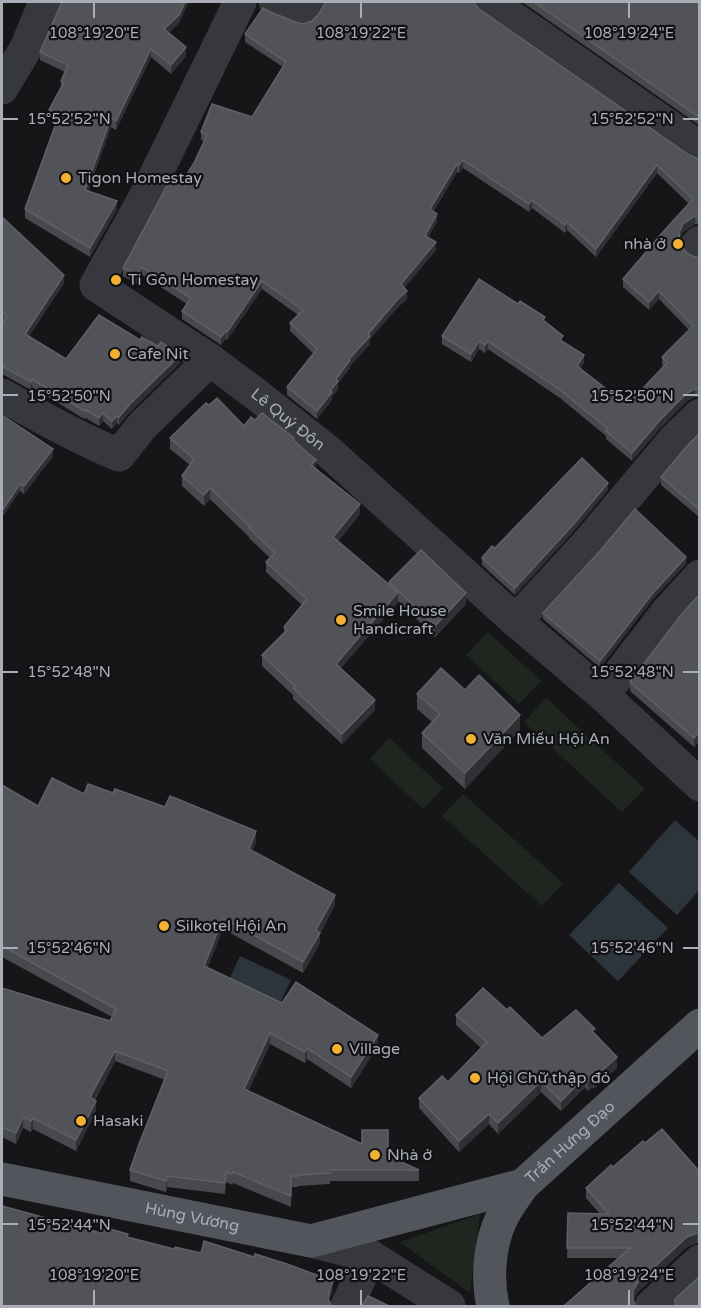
<svg xmlns="http://www.w3.org/2000/svg" width="701" height="1308" viewBox="0 0 701 1308" font-family="'Varela Round',sans-serif">
	<style>
		.green { fill: #1e261f }
		.water { fill: #2c353c }
		.lines { fill: none; stroke-linecap: round; stroke-linejoin: round }
		.minor { stroke: #37383d; stroke-width: 33 }
		.major { stroke: #53555c; stroke-width: 33 }
		.wall { fill: #47494d }
		.shaded-wall { fill: #2f3033 }
		.building { fill: #525359; stroke: #5f6168; stroke-width: 1.5 }
		.ticks { fill: none; stroke: #a8adb8; stroke-width: 2 }
		.poi-dot { fill: #f2b134; stroke: #111113; stroke-width: 2 }
		.labels { text-anchor: middle; dominant-baseline: central; stroke-width: 4.5; stroke-linejoin: round; paint-order: stroke }
		.poi-label { font-size: 16px; fill: #a8adb8; stroke: #111113; text-anchor: start }
		.street-label { font-size: 16px; fill: #a8adb8; stroke: #111113 }
		.ticks-label { font-size: 15px; text-anchor: middle; fill: #a8adb8; stroke: #111113; stroke-width: 4.5; stroke-linejoin: round; paint-order: stroke }
	</style>
	<rect width="100%" height="100%" fill="#161618"/>
	<g class="green">
		<polygon points="488,632 541,681 519,704 466,655"/>
		<polygon points="546,698 645,789 622,812 524,722"/>
		<polygon points="389,738 443,788 423,809 370,759"/>
		<polygon points="463,794 563,883 542,906 442,816"/>
		<polygon points="480,1214 470,1293 400,1242"/>
	</g>
	<g class="water">
		<polygon points="675,820 700,842 699,890 677,915 629,872"/>
		<polygon points="619,883 668,928 618,981 569,935"/>
		<polygon points="240,956 291,980 279,1005 228,982"/>
	</g>
	<g class="lines">
		<g class="minor">
			<path id="s1" d="M240,2L145,197L96,285L210,360L253,392L330,453L516,621L603,695L700,785"/>
			<polyline points="275,2 302,13 309,2"/>
			<polyline points="490,2 700,148"/>
			<polyline points="2,88 26,48 45,2"/>
			<polyline points="700,242 697,245 700,247"/>
			<path d="M2,395C40,417 78,438 119,455L143,425L210,360"/>
			<polyline points="516,621 586,545 674,440 700,415"/>
			<polyline points="603,695 667,612 700,576"/>
			<polyline points="311,1241 370,1256 449,1306"/>
			<polyline points="347,1306 370,1256"/>
			<polyline points="651,1306 700,1261"/>
		</g>
		<g class="major">
			<path id="s2" d="M2,1179L311,1241L523,1185L700,1025"/>
			<path d="M493,1306C487,1280 489,1247 500,1222C505,1209 515,1197 523,1185"/>
		</g>
	</g>
	<g class="wall">
		<polygon points="522,2 699,2 699,125"/>
		<polygon points="479,9 689,155 699,159 699,224 695,224 683,232 679,240 680,244 686,252 690,255 699,258 699,397 695,397 687,401 660,428 632,461 606,439 606,436 560,398 488,349 485,353 479,349 471,362 442,344 442,336 545,322 563,342 584,363 580,369 627,405 664,367 662,365 662,357 689,330 659,299 649,310 623,287 623,279 689,204 657,173 596,257 567,230 565,233 532,208 529,212 463,168 459,173 457,172 433,212 437,221 428,238 436,250 404,288 407,299 398,307 370,339 370,344 350,366 350,368 338,383 338,389 332,397 332,400 317,419 287,395 287,387 314,354 290,331 290,323 298,315 262,289 227,340 226,339 221,345 182,319 182,311 187,304 142,275 137,284 123,276 123,268 181,184 194,163 204,141 201,140 201,132 252,117 283,67 245,42 245,34 268,11 295,22 303,24"/>
		<polygon points="179,23 168,33 186,56 171,74 151,57 116,130 111,127 88,191 117,209 90,257 25,218 25,209 56,122 49,118 49,110 61,87 61,81 65,72 40,60 40,52"/>
		<polygon points="2,217 64,283 29,336 66,359 140,340 180,363 130,412 119,425 117,423 112,429 103,421 99,426 86,418 85,419 81,417 32,387 31,390 2,374 2,324 4,321 2,319"/>
		<polygon points="209,405 244,426 255,420 294,441 316,468 360,514 338,541 389,585 389,582 466,604 435,637 398,601 398,602 341,668 375,710 342,744 293,699 293,695 262,666 262,655 284,633 284,627 302,605 266,572 266,562 270,558 249,538 249,537 210,499 204,506 182,486 182,476 190,465 170,449 170,438"/>
		<polygon points="2,415 53,456 24,494 20,491"/>
		<polygon points="699,434 699,517 661,485 661,477"/>
		<polygon points="608,490 572,533 515,595 482,565 482,558 495,548"/>
		<polygon points="686,564 652,600 600,668 543,619 543,613"/>
		<polygon points="699,595 699,742 694,747 630,691 630,682"/>
		<polygon points="465,690 520,730 465,789 422,748 422,733 432,722 417,709 417,694"/>
		<polygon points="2,785 38,806 84,794 256,841 252,851 335,905 320,934 320,943 303,973 223,929 207,968 282,1003 378,1046 351,1088 307,1059 305,1063 270,1044 248,1091 419,1170 419,1181 330,1181 330,1184 298,1186 298,1187 291,1187 291,1207 233,1183 232,1185 226,1182 225,1194 167,1187 166,1192 130,1181 130,1170 165,1080 115,1061 95,1100 96,1111 76,1151 33,1129 31,1132 23,1128 16,1144 2,1137 2,988 110,1021 112,1017 2,957"/>
		<polygon points="507,1010 542,1038 595,1033 617,1068 594,1088 593,1087 588,1091 585,1087 561,1111 541,1092 498,1134 489,1124 459,1152 419,1108 419,1098 448,1082 481,1048 456,1025 456,1015"/>
		<polygon points="645,1143 699,1171 699,1243 697,1243 687,1247 638,1292 564,1306 619,1258 567,1258 568,1213 600,1214 586,1198 586,1188"/>
	</g>
	<g class="shaded-wall">
		<polygon points="185,2 189,2 179,23 164,38 164,29"/>
		<polygon points="186,47 186,56 171,74 171,65"/>
		<polygon points="151,49 151,57 116,130 116,121"/>
		<polygon points="111,118 111,127 85,199 85,190"/>
		<polygon points="463,160 463,168 459,173 459,165"/>
		<polygon points="457,164 457,172 430,217 430,209"/>
		<polygon points="657,165 657,173 596,257 596,249"/>
		<polygon points="532,200 532,208 529,212 529,204"/>
		<polygon points="117,201 117,209 90,257 90,248"/>
		<polygon points="437,214 437,221 425,244 425,236"/>
		<polygon points="695,216 695,224 683,232 679,241 679,233 683,224"/>
		<polygon points="567,222 567,230 565,233 565,225"/>
		<polygon points="436,242 436,250 401,292 401,284"/>
		<polygon points="142,267 142,275 137,284 137,276"/>
		<polygon points="64,275 64,283 25,342 25,334"/>
		<polygon points="262,281 262,289 227,340 227,332"/>
		<polygon points="407,291 407,299 398,307 370,339 370,344 350,366 350,368 338,383 338,389 332,397 332,400 317,419 317,411 330,391 336,379 349,359 368,334 398,299"/>
		<polygon points="659,291 659,299 649,310 649,302"/>
		<polygon points="226,331 226,339 221,345 221,337"/>
		<polygon points="479,341 479,349 471,362 471,354"/>
		<polygon points="488,341 488,349 485,353 485,345"/>
		<polygon points="180,355 180,363 130,412 119,425 119,417 130,404"/>
		<polygon points="584,355 584,363 577,374 577,366"/>
		<polygon points="32,379 32,387 31,390 31,382"/>
		<polygon points="695,389 695,397 687,401 660,428 632,461 632,453 660,420 687,393"/>
		<polygon points="103,413 103,421 99,426 99,418"/>
		<polygon points="117,416 117,423 112,429 112,421"/>
		<polygon points="53,449 53,456 24,494 24,486"/>
		<polygon points="316,460 316,470 311,465"/>
		<polygon points="608,483 608,490 572,533 515,595 515,588"/>
		<polygon points="20,484 20,491 2,518 2,511"/>
		<polygon points="210,488 210,499 204,506 204,495"/>
		<polygon points="360,504 360,514 333,548 333,537"/>
		<polygon points="686,557 686,564 652,600 600,668 600,661 652,594"/>
		<polygon points="398,592 398,602 336,674 336,664"/>
		<polygon points="466,593 466,604 435,637 435,626"/>
		<polygon points="375,700 375,710 342,744 342,734"/>
		<polygon points="520,715 520,730 465,789 465,773"/>
		<polygon points="699,733 699,742 694,747 694,738"/>
		<polygon points="256,831 256,841 249,860 249,849"/>
		<polygon points="335,895 335,905 320,934 320,943 303,973 303,962 316,930"/>
		<polygon points="223,918 223,929 204,977 204,966"/>
		<polygon points="270,1033 270,1044 244,1100 244,1089"/>
		<polygon points="378,1035 378,1046 351,1088 351,1077"/>
		<polygon points="307,1048 307,1059 305,1063 305,1052"/>
		<polygon points="115,1051 115,1061 90,1108 90,1097"/>
		<polygon points="617,1057 617,1068 594,1088 594,1078"/>
		<polygon points="585,1077 585,1087 561,1111 561,1101"/>
		<polygon points="593,1077 593,1087 588,1091 588,1081"/>
		<polygon points="541,1081 541,1092 498,1134 498,1123"/>
		<polygon points="96,1101 96,1111 76,1151 76,1140"/>
		<polygon points="489,1114 489,1124 459,1152 459,1141"/>
		<polygon points="23,1117 23,1128 16,1144 16,1133"/>
		<polygon points="33,1118 33,1129 31,1132 31,1121"/>
		<polygon points="226,1172 226,1182 225,1194 225,1183"/>
		<polygon points="167,1176 167,1187 166,1192 166,1181"/>
		<polygon points="697,1233 697,1243 687,1247 638,1292 633,1301 633,1291 638,1282 687,1237"/>
		<polygon points="333,1281 333,1291 330,1299 328,1306 330,1289"/>
	</g>
	<g class="building">
		<polygon points="62,2 185,2 179,15 164,29 186,47 171,65 151,49 116,121 111,118 85,190 117,201 90,248 25,209 59,115 49,110 64,82 61,81 68,65 40,52"/>
		<polygon points="326,2 473,2 479,9 689,155 699,159 699,216 695,216 683,224 679,233 680,244 686,252 690,255 699,258 699,389 695,389 687,393 660,420 632,453 606,431 608,429 560,390 488,341 485,345 479,341 471,354 442,336 479,279 518,304 520,301 545,317 543,320 563,336 560,340 584,355 577,366 627,405 667,363 662,357 693,326 659,291 649,302 623,279 663,232 693,199 657,165 596,249 567,222 565,225 532,200 529,204 463,160 459,165 457,164 430,209 437,214 425,236 436,242 401,284 407,291 398,299 368,334 370,336 349,359 350,360 336,379 338,381 330,391 332,392 317,411 287,387 317,349 290,323 303,310 262,281 227,332 226,331 221,337 182,311 191,298 142,267 137,276 123,268 171,178 181,184 194,163 207,135 201,132 212,104 252,117 286,62 245,34 263,8 268,11 295,22 303,24 312,21 318,15"/>
		<polygon points="534,2 699,2 699,117"/>
		<polygon points="2,217 64,275 25,334 66,359 99,315 140,340 142,337 158,346 161,342 180,355 130,404 119,417 117,416 112,421 103,413 99,418 86,410 85,411 81,409 32,379 31,382 2,366 2,324 7,316 2,311"/>
		<polygon points="217,398 244,426 251,417 255,420 262,413 294,438 293,440 316,460 311,465 360,504 333,537 398,592 336,664 375,700 342,734 293,688 295,686 262,655 287,630 284,627 307,599 266,562 275,553 249,528 250,527 210,488 204,495 182,476 194,459 170,438 206,403 209,405"/>
		<polygon points="2,415 53,449 24,486 20,484 2,511"/>
		<polygon points="699,434 699,509 661,477 688,445"/>
		<polygon points="582,458 608,483 572,526 515,588 482,558 492,546 495,548"/>
		<polygon points="635,509 686,557 652,594 600,661 543,613 600,551"/>
		<polygon points="421,550 466,593 435,626 389,582"/>
		<polygon points="699,595 699,733 694,738 630,682 681,615"/>
		<polygon points="441,668 465,690 479,675 520,715 465,773 422,733 440,714 417,694"/>
		<polygon points="52,778 84,794 88,784 113,793 115,789 165,807 170,796 256,831 249,849 335,895 316,930 320,933 303,962 223,918 204,966 282,1003 296,982 378,1035 351,1077 307,1048 305,1052 270,1033 244,1089 362,1144 362,1130 388,1130 388,1156 419,1170 330,1170 330,1173 298,1175 298,1176 291,1176 291,1196 233,1172 232,1174 226,1172 225,1183 167,1176 166,1181 130,1170 139,1144 168,1071 115,1051 90,1097 96,1101 76,1140 33,1118 31,1121 23,1117 16,1133 2,1127 2,988 110,1021 116,1009 2,946 2,785 38,806"/>
		<polygon points="483,988 507,1010 510,1007 542,1038 576,1010 595,1029 592,1031 617,1057 594,1078 593,1077 588,1081 585,1077 561,1101 541,1081 498,1123 489,1114 459,1141 419,1098 442,1076 448,1082 487,1042 456,1015"/>
		<polygon points="662,1129 699,1171 699,1233 697,1233 687,1237 638,1282 633,1291 633,1300 636,1306 564,1306 630,1248 567,1248 568,1213 609,1214 586,1188 611,1165 613,1167 643,1141 645,1143"/>
		<polygon points="2,1206 101,1233 102,1227 128,1234 127,1237 174,1249 175,1247 201,1253 204,1241 254,1257 255,1254 287,1264 333,1281 330,1289 328,1299 332,1306 2,1306"/>
		<polygon points="699,1277 699,1306 675,1306 675,1299"/>
		<polygon points="368,1296 387,1305 386,1306 362,1306"/>
	</g>
	<path class="ticks" d="M94,3V18M361,3V18M629,3V18M3,119H18M683,119H698M3,395H18M683,395H698M3,672H18M683,672H698M3,948H18M683,948H698M3,1224H18M683,1224H698M94,1290V1305M361,1290V1305M629,1290V1305"/>
	<g class="poi-dot">
		<circle cx="66" cy="178" r="6"/>
		<circle cx="678" cy="244" r="6"/>
		<circle cx="116" cy="280" r="6"/>
		<circle cx="115" cy="354" r="6"/>
		<circle cx="341" cy="620" r="6"/>
		<circle cx="471" cy="739" r="6"/>
		<circle cx="164" cy="926" r="6"/>
		<circle cx="337" cy="1049" r="6"/>
		<circle cx="475" cy="1078" r="6"/>
		<circle cx="81" cy="1121" r="6"/>
		<circle cx="375" cy="1155" r="6"/>
	</g>
	<g class="labels">
		<g class="poi-label">
			<text x="78" y="178">Tigon Homestay</text>
			<text x="666" y="244" text-anchor="end">nhà ở</text>
			<text x="128" y="280">Ti Gôn Homestay</text>
			<text x="127" y="354">Cafe Nit</text>
			<text x="353" y="611">Smile House<tspan x="353" dy="18">Handicraft</tspan></text>
			<text x="483" y="739">Văn Miếu Hội An</text>
			<text x="176" y="926">Silkotel Hội An</text>
			<text x="349" y="1049">Village</text>
			<text x="487" y="1078">Hội Chữ thập đỏ</text>
			<text x="93" y="1121">Hasaki</text>
			<text x="387" y="1155">Nhà ở</text>
		</g>
		<g class="street-label">
			<text stroke="none"><textPath href="#s1" startOffset="552">Lê Quý Đôn</textPath></text>
			<text stroke="none"><textPath href="#s2" startOffset="598">Trần Hưng Đạo</textPath></text>
			<text stroke="none"><textPath href="#s2" startOffset="194">Hùng Vương</textPath></text>
		</g>
	</g>
	<g class="ticks-label">
		<text x="94" y="38">108°19'20"E</text>
		<text x="361" y="38">108°19'22"E</text>
		<text x="629" y="38">108°19'24"E</text>
		<text x="69" y="124">15°52'52"N</text>
		<text x="632" y="124">15°52'52"N</text>
		<text x="69" y="401">15°52'50"N</text>
		<text x="632" y="401">15°52'50"N</text>
		<text x="69" y="677">15°52'48"N</text>
		<text x="632" y="677">15°52'48"N</text>
		<text x="69" y="953">15°52'46"N</text>
		<text x="632" y="953">15°52'46"N</text>
		<text x="69" y="1230">15°52'44"N</text>
		<text x="632" y="1230">15°52'44"N</text>
		<text x="94" y="1280">108°19'20"E</text>
		<text x="361" y="1280">108°19'22"E</text>
		<text x="629" y="1280">108°19'24"E</text>
	</g>
	<rect width="701" height="1308" fill="none" stroke="#a8adb8" stroke-width="6"/>
</svg>
